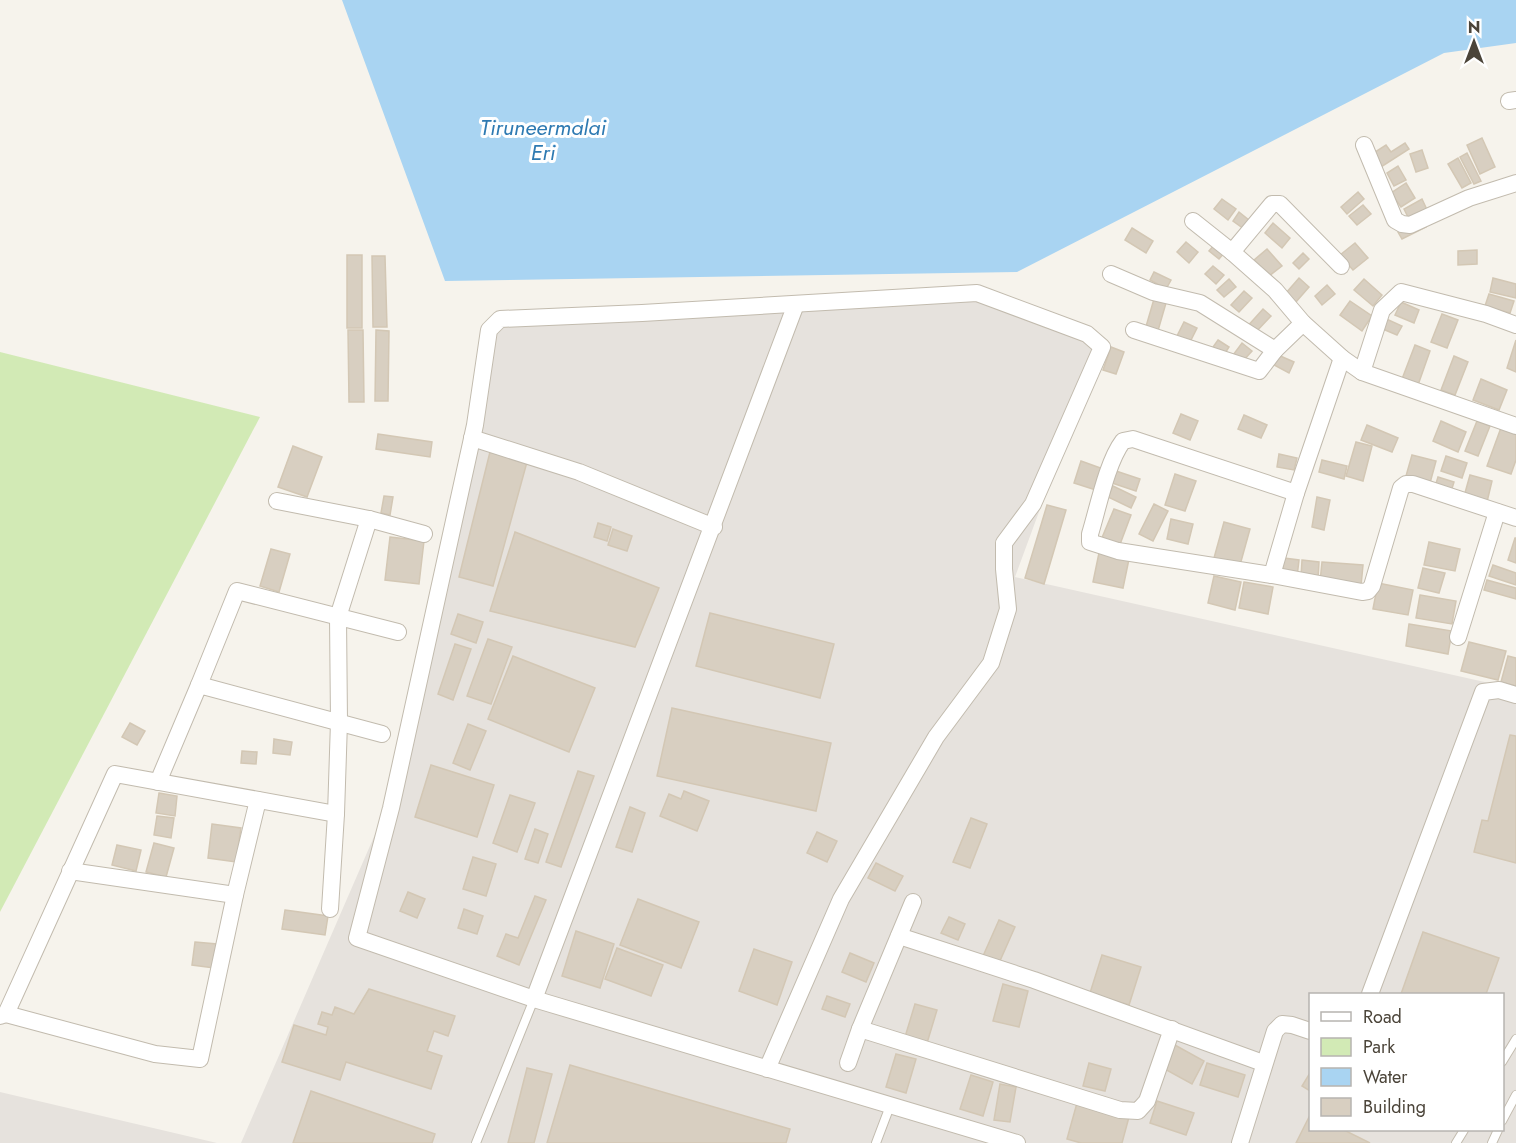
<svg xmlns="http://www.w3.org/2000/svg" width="1516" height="1143" viewBox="0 0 1516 1143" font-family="Jost,sans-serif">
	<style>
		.industrial { fill: #e6e2dd; fill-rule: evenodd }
		.green { fill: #d2eab5 }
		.water { fill: #a9d4f2 }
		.building { fill: #d8cfc1; stroke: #d3c7b4; stroke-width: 1.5 }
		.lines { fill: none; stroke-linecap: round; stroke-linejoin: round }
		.lane-casing { stroke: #c2bbae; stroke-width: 10 }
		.street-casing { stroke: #c2bbae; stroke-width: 18 }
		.lane { stroke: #fff; stroke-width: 8 }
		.street { stroke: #fff; stroke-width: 16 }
		.labels { text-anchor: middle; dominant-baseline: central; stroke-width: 6; stroke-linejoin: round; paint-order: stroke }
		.water-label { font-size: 22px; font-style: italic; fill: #2e7ab2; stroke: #fff }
	</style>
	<rect width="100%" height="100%" fill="#f6f3ec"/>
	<g class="industrial">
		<path d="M984,300L1103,338L1015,577L1516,689V1143H241L376,832L429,629L489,321ZM1310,994H1502V1130H1310Z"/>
		<polygon points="0,1092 217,1143 0,1143"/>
	</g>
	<polygon class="green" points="0,352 260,417 0,912"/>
	<polygon class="water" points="342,0 1516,0 1516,43 1444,53 1017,272 445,281"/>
	<g class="building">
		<polygon points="1482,138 1495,167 1480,174 1467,145"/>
		<polygon points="1405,143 1409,149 1381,167 1372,154 1386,145 1391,152"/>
		<polygon points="1422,150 1428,168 1416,172 1410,154"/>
		<polygon points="1467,153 1481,181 1474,184 1460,157"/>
		<polygon points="1458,158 1471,183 1462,188 1448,164"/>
		<polygon points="1398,166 1406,180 1394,186 1387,173"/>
		<polygon points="1406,183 1415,198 1401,207 1391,193"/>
		<polygon points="1358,192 1364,199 1347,214 1341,207"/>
		<polygon points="1222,199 1236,209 1228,220 1214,209"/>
		<polygon points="1422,199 1428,212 1410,221 1404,209"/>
		<polygon points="1363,205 1371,214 1357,225 1349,216"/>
		<polygon points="1239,212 1250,221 1244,229 1233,221"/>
		<polygon points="1422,220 1426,227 1402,239 1398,232"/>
		<polygon points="1273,223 1290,238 1282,248 1265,233"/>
		<polygon points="1132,228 1153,241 1146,253 1125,240"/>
		<polygon points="1186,242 1198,252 1189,263 1177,252"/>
		<polygon points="1355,243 1368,258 1353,270 1340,255"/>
		<polygon points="1215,244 1225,252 1219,259 1209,251"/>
		<polygon points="1267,249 1282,266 1269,276 1254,260"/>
		<polygon points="1477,250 1477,264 1458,265 1458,251"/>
		<polygon points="1303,253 1309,259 1299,269 1293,263"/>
		<rect x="347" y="255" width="15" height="73"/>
		<polygon points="372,256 385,256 387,327 373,327"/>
		<polygon points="1213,266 1224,275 1216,284 1205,274"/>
		<polygon points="1154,272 1171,280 1166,289 1150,280"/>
		<polygon points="1299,278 1309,287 1296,302 1286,293"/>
		<polygon points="1493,278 1516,284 1516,298 1490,292"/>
		<polygon points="1229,279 1236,287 1224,297 1217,290"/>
		<polygon points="1364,279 1382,295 1373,306 1354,290"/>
		<polygon points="1327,285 1335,294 1322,305 1315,296"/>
		<polygon points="1244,291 1252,298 1239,312 1231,305"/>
		<polygon points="1489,294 1514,301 1510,313 1485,306"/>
		<polygon points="1154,299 1166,303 1157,334 1145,330"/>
		<polygon points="1350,301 1372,316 1362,331 1340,315"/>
		<polygon points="1401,302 1419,310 1414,323 1395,315"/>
		<polygon points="1263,309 1271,316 1254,334 1246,328"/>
		<polygon points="1442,314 1458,320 1447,348 1431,342"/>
		<polygon points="1382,317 1402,326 1397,335 1378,327"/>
		<polygon points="1184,322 1197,328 1189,344 1176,338"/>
		<polygon points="348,330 363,330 364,402 349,402"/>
		<polygon points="376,330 389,331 388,401 375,401"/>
		<polygon points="1218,340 1229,347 1224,355 1213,347"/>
		<polygon points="1516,340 1516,372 1507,368"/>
		<polygon points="1242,343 1252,351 1242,362 1233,355"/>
		<polygon points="1415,345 1430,351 1418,385 1402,379"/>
		<polygon points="1111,347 1124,352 1116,374 1103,370"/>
		<polygon points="1278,355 1294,362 1289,373 1274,365"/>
		<polygon points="1454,356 1468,362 1455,395 1441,390"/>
		<polygon points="1481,379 1507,390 1499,410 1473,400"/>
		<polygon points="1181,414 1198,421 1190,440 1173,433"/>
		<polygon points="1244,415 1267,425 1261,438 1238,429"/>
		<polygon points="1441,421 1466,432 1458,452 1433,441"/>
		<polygon points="1477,421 1490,426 1478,456 1465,451"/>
		<polygon points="1367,425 1398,438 1392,452 1361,440"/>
		<polygon points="1502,425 1516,430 1516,460 1511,474 1487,466"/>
		<polygon points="378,434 432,442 430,457 376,449"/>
		<polygon points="1356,442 1372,446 1363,481 1346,476"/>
		<polygon points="293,446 322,457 307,497 278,487"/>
		<polygon points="490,452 527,462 493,586 459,577"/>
		<polygon points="1279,454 1297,458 1294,470 1277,467"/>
		<polygon points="1412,455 1436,461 1430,483 1406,476"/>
		<polygon points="1446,456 1467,463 1462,478 1441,471"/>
		<polygon points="1322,460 1347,466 1344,479 1319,472"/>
		<polygon points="1081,461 1106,470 1099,491 1074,483"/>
		<polygon points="1116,471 1140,479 1136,491 1112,483"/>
		<polygon points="1175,474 1196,481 1185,511 1165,505"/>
		<polygon points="1470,475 1492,481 1486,506 1463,500"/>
		<polygon points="1438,477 1454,482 1450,495 1434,490"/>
		<polygon points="1113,486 1136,497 1131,508 1108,497"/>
		<polygon points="384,496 393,497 390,515 381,513"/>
		<polygon points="1317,497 1330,500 1324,530 1312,527"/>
		<polygon points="1154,504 1168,511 1153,541 1139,534"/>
		<polygon points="1047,505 1066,510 1044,584 1025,578"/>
		<polygon points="1114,509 1131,515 1119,547 1101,540"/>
		<polygon points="1171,519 1193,524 1188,544 1167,539"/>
		<polygon points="1224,522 1250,529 1240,565 1214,558"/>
		<polygon points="598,523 611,527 607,541 594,537"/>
		<polygon points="613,529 632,536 627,551 608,545"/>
		<polygon points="515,532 659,588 635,647 490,611"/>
		<polygon points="390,537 424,541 419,584 385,580"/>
		<polygon points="1515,538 1516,538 1516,563 1508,560"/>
		<polygon points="1429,542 1460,549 1455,571 1424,565"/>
		<polygon points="271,549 290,554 279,592 260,586"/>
		<polygon points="1099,553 1129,559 1123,588 1093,582"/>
		<polygon points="1284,558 1299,560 1297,577 1282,576"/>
		<polygon points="1302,560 1319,562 1318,579 1301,577"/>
		<polygon points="1322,562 1363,565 1361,586 1320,582"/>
		<polygon points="1493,565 1516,573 1516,585 1489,576"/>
		<polygon points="1423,568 1445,573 1439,593 1418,588"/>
		<polygon points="1214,576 1241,582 1235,610 1208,603"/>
		<polygon points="1487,580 1516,588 1516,599 1484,590"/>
		<polygon points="1244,582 1273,587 1268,614 1239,608"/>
		<polygon points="1378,583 1413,590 1408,615 1373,609"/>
		<polygon points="1420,595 1456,601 1452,624 1416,618"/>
		<polygon points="710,613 834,644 820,698 696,666"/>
		<polygon points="458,614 483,622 476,643 451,634"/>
		<polygon points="1409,624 1452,631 1448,654 1406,646"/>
		<polygon points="488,639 512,647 491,704 467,696"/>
		<polygon points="1469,642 1506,651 1498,680 1461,671"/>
		<polygon points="455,644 471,649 453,700 438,694"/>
		<polygon points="513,656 595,688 569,752 488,719"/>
		<polygon points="1508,656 1516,658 1516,686 1501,682"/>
		<polygon points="672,708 831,743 816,811 657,776"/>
		<polygon points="130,723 145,731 137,745 122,737"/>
		<polygon points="468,724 486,731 470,770 453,763"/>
		<polygon points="1510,735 1516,736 1516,863 1474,852 1482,820 1488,821"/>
		<polygon points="274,739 292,742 290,755 273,753"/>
		<polygon points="242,751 257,752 256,764 241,763"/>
		<polygon points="431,765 494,785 477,837 415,817"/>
		<polygon points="578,771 594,776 561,867 546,862"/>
		<polygon points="684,791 709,801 697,831 660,816 669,794 681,799"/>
		<polygon points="159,793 177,796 175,816 156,813"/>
		<polygon points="510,795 535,803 517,852 493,843"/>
		<polygon points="630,807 645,813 632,852 616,847"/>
		<polygon points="157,816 174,818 171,838 154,835"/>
		<polygon points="971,818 987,824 970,868 953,862"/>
		<polygon points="212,824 241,828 236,862 208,858"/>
		<polygon points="535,829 548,834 538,863 525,859"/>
		<polygon points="817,832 837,841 827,862 807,853"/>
		<polygon points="154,843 174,848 166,877 146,872"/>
		<polygon points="117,845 141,850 136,871 112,865"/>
		<polygon points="473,857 496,864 486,896 463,889"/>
		<polygon points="876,863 903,876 895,891 868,878"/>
		<polygon points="408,892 425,899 417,918 400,911"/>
		<polygon points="535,896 546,900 519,965 497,956 506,934 518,938"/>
		<polygon points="638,899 699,922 681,968 620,945"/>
		<polygon points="464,909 483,916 477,934 458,928"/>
		<polygon points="285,910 328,916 325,935 282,929"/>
		<polygon points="949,917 965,924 958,940 941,933"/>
		<polygon points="999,920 1015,927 999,963 983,956"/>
		<polygon points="576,931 614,944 600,988 562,976"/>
		<polygon points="1423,932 1499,958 1486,994 1401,994"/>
		<polygon points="195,942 217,944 214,968 192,965"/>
		<polygon points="617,948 663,965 651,996 605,979"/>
		<polygon points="754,949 792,962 777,1005 739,991"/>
		<polygon points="850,953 874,963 866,982 842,972"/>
		<polygon points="1102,955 1141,967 1129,1005 1090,993"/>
		<polygon points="1003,984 1028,991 1019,1027 993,1021"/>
		<polygon points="369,989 455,1016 448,1036 434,1031 427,1051 442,1056 431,1089 346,1062 340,1080 282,1062 294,1025 326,1035 328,1027 318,1024 322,1012 332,1015 335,1007 354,1014"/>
		<polygon points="827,996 850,1004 845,1017 822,1009"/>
		<polygon points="915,1004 937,1010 927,1043 905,1037"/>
		<polygon points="1173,1044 1204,1061 1192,1084 1161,1067"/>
		<polygon points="896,1054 916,1059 906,1093 886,1087"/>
		<polygon points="1089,1063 1111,1069 1105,1091 1083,1086"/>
		<polygon points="1207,1063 1245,1075 1238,1097 1200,1085"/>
		<polygon points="570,1065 790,1129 786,1143 547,1143"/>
		<polygon points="527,1068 552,1074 534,1143 508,1143"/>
		<polygon points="1310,1073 1310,1091 1302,1086"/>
		<polygon points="971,1075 993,1082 983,1116 960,1109"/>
		<polygon points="1000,1084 1016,1087 1010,1122 994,1120"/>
		<polygon points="311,1091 435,1134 432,1143 293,1143"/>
		<polygon points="1157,1101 1194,1113 1186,1135 1150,1123"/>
		<polygon points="1077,1103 1129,1117 1122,1143 1081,1143 1067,1139"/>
		<polygon points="1310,1115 1310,1130 1344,1130 1370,1143 1296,1143"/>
	</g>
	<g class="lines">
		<g class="lane-casing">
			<g id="lane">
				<polyline points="1502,1062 1516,1039"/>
				<polyline points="1502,1121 1516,1095"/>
				<polyline points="476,1143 534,999"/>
				<polyline points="876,1143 890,1106"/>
				<polyline points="1456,1143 1464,1130"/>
				<polyline points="1492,1143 1498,1130"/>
			</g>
		</g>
		<g class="street-casing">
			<g id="street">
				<polyline points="1509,101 1516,100"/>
				<polyline points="1364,145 1395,220 1402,224 1410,225 1469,198 1516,183"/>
				<polyline points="1193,221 1232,252 1275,290 1303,323 1342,358 1362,372 1516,426"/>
				<polyline points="1232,252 1272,204 1280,204 1341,266"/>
				<polyline points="1111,274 1153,292 1200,303 1275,350"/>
				<polyline points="1134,330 1259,371 1275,350 1303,323"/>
				<polyline points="1362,372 1382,310 1401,292 1486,314 1516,325"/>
				<polyline points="472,438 579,472 714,527"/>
				<path d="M1296,493L1133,439L1123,441C1107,462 1098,508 1090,534V542L1118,551L1272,575L1362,592L1368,591L1372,586L1401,488L1406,484H1413L1516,518"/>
				<polyline points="277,501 369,519 424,534"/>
				<polyline points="1272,575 1296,493 1342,358"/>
				<polyline points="1458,637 1497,512"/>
				<polyline points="199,685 237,591 398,632"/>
				<polyline points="158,782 199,685 382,734"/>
				<polyline points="70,871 235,895"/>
				<polyline points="913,902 860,1029 1120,1110 1138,1111 1147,1101 1172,1029"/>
				<polyline points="330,909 336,814 339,722 338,617 369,519"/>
				<polyline points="899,936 1034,980 1263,1063"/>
				<polyline points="1370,994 1483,692 1499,690 1516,695"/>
				<polyline points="534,999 796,304"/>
				<polyline points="6,1014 155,1054 200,1059 235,895 258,800"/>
				<polyline points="0,1016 6,1014 115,774 336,814"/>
				<polyline points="848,1063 860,1029"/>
				<polyline points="767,1069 841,899 936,737 991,663 1008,609 1004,569 1004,543 1033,504 1102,347 1087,334 977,293 642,313 500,319 489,330 475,425 391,808 357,938 534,999 1017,1143"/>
				<polyline points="1240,1143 1275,1031 1282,1024 1292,1025 1310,1031"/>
			</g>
		</g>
		<use href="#lane" class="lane"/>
		<use href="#street" class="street"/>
	</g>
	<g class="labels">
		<g class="water-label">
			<text x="543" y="127">Tiruneermalai<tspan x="543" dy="25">Eri</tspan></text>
		</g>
	</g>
	<rect x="1309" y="993" width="195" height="138" fill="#ffffff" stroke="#b7b4b0" stroke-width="1.5"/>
	<rect x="1321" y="1012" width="30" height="9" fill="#ffffff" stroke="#b7b4b0" stroke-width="1.5"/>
	<text x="1363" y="1023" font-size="18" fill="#4b4439">Road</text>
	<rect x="1321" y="1038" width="30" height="18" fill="#d2eab5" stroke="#b7b4b0" stroke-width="1.5"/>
	<text x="1363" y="1053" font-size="18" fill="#4b4439">Park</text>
	<rect x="1321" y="1068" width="30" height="18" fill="#a9d4f2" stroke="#b7b4b0" stroke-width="1.5"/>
	<text x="1363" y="1083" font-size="18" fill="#4b4439">Water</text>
	<rect x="1321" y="1098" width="30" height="18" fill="#d8cfc1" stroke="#b7b4b0" stroke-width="1.5"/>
	<text x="1363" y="1113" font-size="18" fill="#4b4439">Building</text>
	<g transform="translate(1474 42)" stroke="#ffffff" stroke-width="4.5" paint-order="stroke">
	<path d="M0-4.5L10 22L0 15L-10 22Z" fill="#4b4439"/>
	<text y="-9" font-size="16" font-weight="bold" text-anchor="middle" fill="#4b4439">N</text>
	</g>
</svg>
